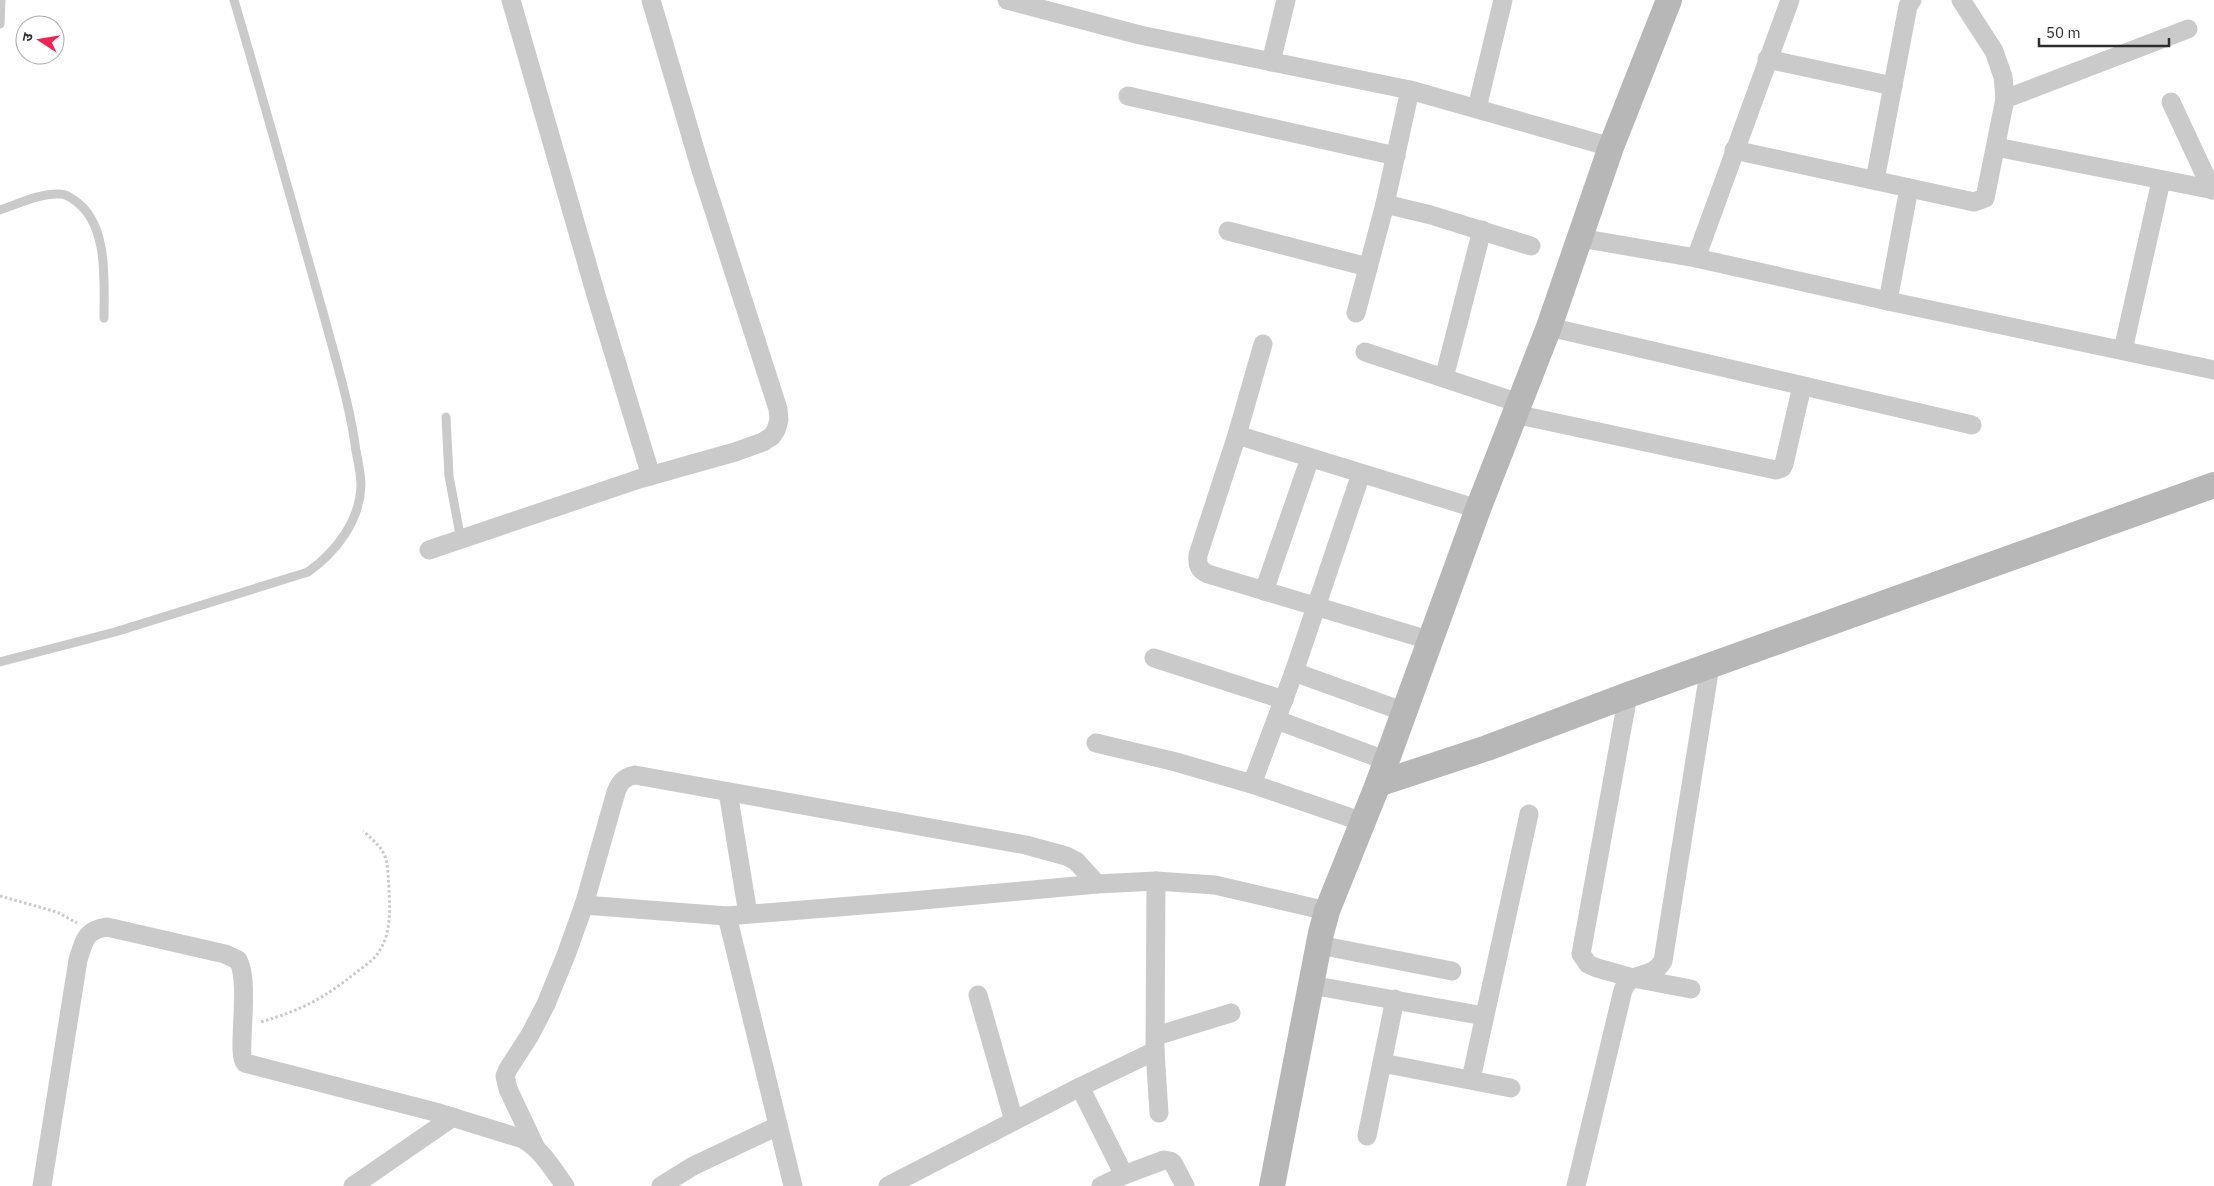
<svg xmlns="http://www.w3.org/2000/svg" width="2214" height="1186" viewBox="0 0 2214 1186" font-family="'IBM Plex Sans','Noto Sans Devanagari',sans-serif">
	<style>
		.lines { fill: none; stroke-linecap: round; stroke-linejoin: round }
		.path { stroke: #cacaca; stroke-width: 3; stroke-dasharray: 2.5 2.5; stroke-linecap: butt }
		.lane { stroke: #cacaca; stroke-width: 9 }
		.street { stroke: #cacaca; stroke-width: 19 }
		.secondary { stroke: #b7b7b7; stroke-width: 26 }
	</style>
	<rect width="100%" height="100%" fill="#fff"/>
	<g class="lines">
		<g class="path">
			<polyline points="0,896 57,912 77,923"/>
			<path d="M261,1022C304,1009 323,999 358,971C366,965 375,959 380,950C391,932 390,910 389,890C387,857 389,853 363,831"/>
		</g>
		<g class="lane">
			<polyline points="0,24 1,0"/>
			<path d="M0,210C18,204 40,193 60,194C65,194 70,197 74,200C109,223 104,281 104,318"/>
			<polyline points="446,417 449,476 461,540"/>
			<path d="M0,662L115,632L308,572C336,552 360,521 361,485C361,474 358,462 356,451C350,405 336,361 324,316C294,210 265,105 234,0"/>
		</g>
		<g class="street">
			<polyline points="511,0 596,295 651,476"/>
			<polyline points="1007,0 1140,35 1410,90 1611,147"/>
			<polyline points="1767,59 1893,86"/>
			<polyline points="1271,62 1286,0"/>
			<polyline points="1128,96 1396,156"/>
			<polyline points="2005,99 2188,29"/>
			<polyline points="2171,102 2212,190"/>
			<polyline points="1477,108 1503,0"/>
			<polyline points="1996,147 2214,190"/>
			<polyline points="1734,150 1974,202 1985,198 2005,99 2003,77 1994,51 1961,0"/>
			<polyline points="1875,180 1908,6 1912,0"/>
			<polyline points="1385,204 1431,215 1531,246"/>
			<polyline points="1228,231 1368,267"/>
			<polyline points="1580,238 1696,258 1888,301 2214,370"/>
			<polyline points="1696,258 1790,0"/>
			<polyline points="1888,301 1909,188"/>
			<polyline points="1356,313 1385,204 1410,90"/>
			<polyline points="1549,327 1972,425"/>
			<path d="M1263,344L1237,435L1198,555C1197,565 1199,570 1208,574L1432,641"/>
			<polyline points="2123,350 2161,181"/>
			<polyline points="1365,352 1519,403"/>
			<polyline points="1444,378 1482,230"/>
			<polyline points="1515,414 1776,470 1782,468 1784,464 1802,386"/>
			<polyline points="1237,435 1478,509"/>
			<polyline points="1361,474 1294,672 1252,784 1363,822"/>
			<polyline points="429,550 639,479 735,452 763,442 772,436 776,430 779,420 778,409 701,170 651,0"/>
			<polyline points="1264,591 1310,458"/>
			<polyline points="1154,658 1284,700"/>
			<polyline points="1294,672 1405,712"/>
			<polyline points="1628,695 1581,954 1588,964 1597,968 1633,978 1691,989"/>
			<polyline points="1277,720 1387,761"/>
			<polyline points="1096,743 1176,762 1252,784"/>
			<polyline points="728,792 748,914"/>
			<polyline points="1156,881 1155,1051 1159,1113"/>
			<polyline points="584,905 727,916 912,901 1097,884 1156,881 1215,885 1327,911"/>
			<polyline points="727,916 793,1186"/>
			<polyline points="1319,945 1452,971"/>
			<polyline points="1311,985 1484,1016"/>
			<polyline points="978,995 1014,1121"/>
			<polyline points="1156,1036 1231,1013"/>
			<polyline points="1382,1063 1511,1088"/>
			<polyline points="1471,1079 1529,814"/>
			<polyline points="1080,1087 1124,1175"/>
			<polyline points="1367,1136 1395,999"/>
			<path d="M535,1146L508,1089L505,1076L508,1069L530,1035L546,1004L566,955L584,905L616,792C620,782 624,777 635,775L1026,845L1066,856L1076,861L1097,884"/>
			<path d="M42,1186L78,960C84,941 85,930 107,927L225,954L238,960C251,983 236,1054 245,1063L439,1113L523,1139C542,1150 552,1168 565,1186"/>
			<polyline points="353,1186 453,1117"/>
			<polyline points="661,1186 693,1166 778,1126"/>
			<polyline points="888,1186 1080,1087 1155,1051"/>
			<polyline points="1101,1186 1124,1175 1164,1160 1170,1161 1173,1163 1185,1186"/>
			<path d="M1576,1186L1623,990C1632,969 1651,981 1663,961L1710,666"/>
		</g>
		<g class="secondary">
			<polyline points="1378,784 1487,748 1628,695 2214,485"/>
			<polyline points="1272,1186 1321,933 1327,911 1378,784 1478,509 1549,327 1611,147 1669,0"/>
		</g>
	</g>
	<g transform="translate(40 40) rotate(282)"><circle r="24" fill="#ffffff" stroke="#ababab"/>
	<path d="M0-4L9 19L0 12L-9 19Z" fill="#f22157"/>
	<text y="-8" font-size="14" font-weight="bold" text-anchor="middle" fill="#2d2d2d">उ</text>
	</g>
	<path d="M2039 38v8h130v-8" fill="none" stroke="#2d2d2d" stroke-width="2.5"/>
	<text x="2046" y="38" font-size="15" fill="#2d2d2d" stroke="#ffffff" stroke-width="4" paint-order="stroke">50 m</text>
</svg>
